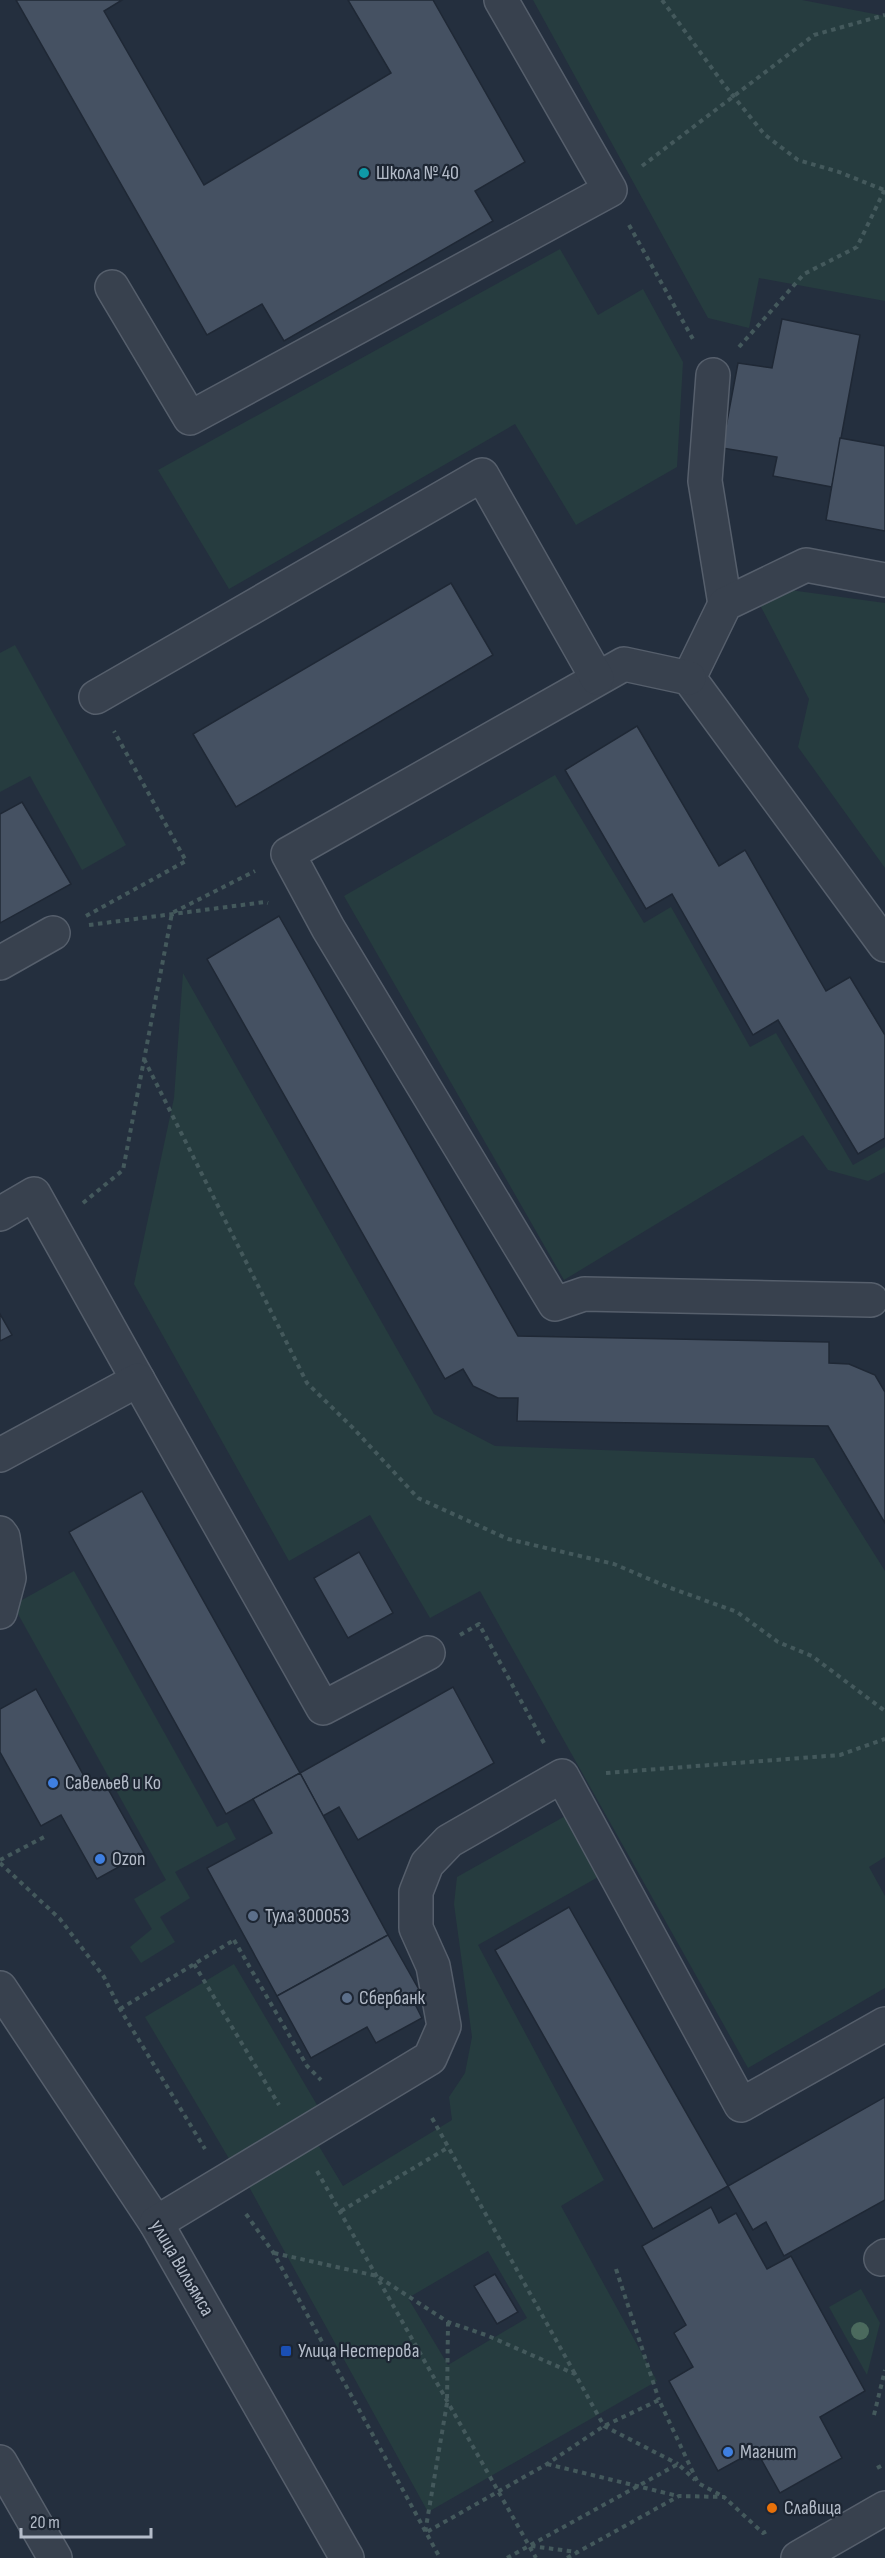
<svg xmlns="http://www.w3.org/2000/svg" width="885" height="2558" viewBox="0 0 885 2558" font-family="'Sofia Sans Condensed',sans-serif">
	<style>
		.green { fill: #263c3f; fill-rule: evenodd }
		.building { fill: #455162; stroke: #1f2835; stroke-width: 1.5 }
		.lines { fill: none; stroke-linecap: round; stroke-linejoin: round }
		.minor-casing { stroke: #565f6c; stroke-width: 36 }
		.path { stroke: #44595c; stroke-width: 4; stroke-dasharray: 4.5 4.5; stroke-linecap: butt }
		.minor { stroke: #38414e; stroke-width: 33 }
		.tree { fill: #4b6a5d }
		.culture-dot { fill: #0f9aa8; stroke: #1d2633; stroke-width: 2 }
		.shop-dot { fill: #3f7fe0; stroke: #1d2633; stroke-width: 2 }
		.service-dot { fill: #5c6f8a; stroke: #1d2633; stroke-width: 2 }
		.transit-dot { fill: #1a4fb4; stroke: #1d2633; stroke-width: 2 }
		.food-dot { fill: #e8710a; stroke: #1d2633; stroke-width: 2 }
		.labels { text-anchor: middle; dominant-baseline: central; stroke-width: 4.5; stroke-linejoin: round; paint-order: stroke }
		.poi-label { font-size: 20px; fill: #b4bcc9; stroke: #1d2633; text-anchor: start }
		.street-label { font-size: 20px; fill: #b4bcc9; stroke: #1d2633 }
	</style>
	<rect width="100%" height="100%" fill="#242f3e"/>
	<g class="green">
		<polygon points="533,0 802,0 885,16 885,301 759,278 749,328 708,318"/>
		<polygon points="560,249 598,315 643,289 683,362 677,467 576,525 515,424 229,589 158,470"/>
		<polygon points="790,590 885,603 885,868 798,747 809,699 760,605"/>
		<polygon points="15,645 126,845 82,870 30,776 0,792 0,653"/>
		<polygon points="555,775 644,923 671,907 750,1047 776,1033 853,1165 885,1147 885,1172 868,1181 828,1170 803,1135 564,1280 344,896"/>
		<polygon points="183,973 434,1414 495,1446 814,1458 885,1571 885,1857 869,1867 885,1896 885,1988 748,2068 480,1591 430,1618 370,1515 289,1561 134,1284 174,1098"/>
		<polygon points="74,1571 217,1827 227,1822 236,1839 175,1872 190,1898 160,1917 175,1942 141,1963 130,1947 152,1929 134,1899 166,1880 13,1605"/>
		<path d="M567,1815L600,1876L478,1945L604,2180L561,2206L657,2381L428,2512L248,2185L317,2143L343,2186L452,2120L449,2097L465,2073L472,2037L454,1904L457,1877ZM488,2251L527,2318L448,2365L408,2298Z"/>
		<polygon points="234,1964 320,2110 231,2162 145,2017"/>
		<polygon points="861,2289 880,2323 867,2375 829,2307"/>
	</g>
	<g class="building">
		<polygon points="16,0 122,0 104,11 204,185 391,73 348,0 433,0 525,162 475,191 493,221 284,341 262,304 207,335"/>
		<polygon points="782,319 860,335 832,487 773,476 777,457 722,448 738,363 772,368"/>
		<polygon points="840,438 885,446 885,531 826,520"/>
		<polygon points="451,583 493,655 236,807 193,734"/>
		<polygon points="637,726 719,866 745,850 826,991 850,977 885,1035 885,1138 858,1154 778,1020 753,1035 672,894 646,909 565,770"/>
		<polygon points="22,802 71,884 0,923 0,814"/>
		<polygon points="279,916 518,1336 829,1342 829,1363 849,1364 875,1375 885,1392 885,1523 828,1426 517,1421 518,1398 498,1398 473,1386 463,1369 445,1379 207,959"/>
		<polygon points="0,1314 12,1335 0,1341"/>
		<polygon points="142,1491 300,1773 226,1814 69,1532"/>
		<polygon points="359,1552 393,1613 348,1638 314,1578"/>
		<polygon points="453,1687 494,1763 358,1840 339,1807 323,1816 300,1773"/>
		<polygon points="36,1689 90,1787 103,1780 144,1853 97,1879 61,1815 41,1826 0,1752 0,1709"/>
		<polygon points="300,1773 388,1935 277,1996 207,1868 272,1833 253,1799"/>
		<polygon points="569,1907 728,2186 653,2229 495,1950"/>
		<polygon points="388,1935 422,1995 413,2000 422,2018 376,2043 367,2027 311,2058 277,1996"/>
		<polygon points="885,2097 885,2200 784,2256 766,2222 753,2230 728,2186"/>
		<polygon points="711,2207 719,2223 736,2213 767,2269 791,2256 865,2391 820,2417 842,2458 780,2493 756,2450 718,2471 669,2381 693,2367 674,2333 686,2325 642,2246"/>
		<polygon points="495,2274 518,2312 497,2324 474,2286"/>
	</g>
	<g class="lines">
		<g class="minor-casing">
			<g id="minor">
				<polyline points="112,287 190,418 610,190 501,0"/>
				<polyline points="713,375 705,481 725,604"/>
				<polyline points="885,580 806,565 725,604 689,678 885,945"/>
				<polyline points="689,678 624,664 288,854 328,928 555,1304 584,1294 871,1300"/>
				<polyline points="96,697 482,475 597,678"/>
				<polyline points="0,963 53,933"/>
				<polyline points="0,1214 34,1194 138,1380"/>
				<polyline points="0,1455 138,1380 323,1708 428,1653"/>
				<polyline points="0,1533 3,1537 9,1578 0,1612"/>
				<polyline points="0,1988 156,2223 347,2558"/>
				<polyline points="156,2223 430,2058 444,2026 433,1966 416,1928 416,1892 427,1864 449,1841 562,1776 741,2105 885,2024"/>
				<polyline points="881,2259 885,2256"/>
				<polyline points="0,2462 55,2558"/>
				<polyline points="798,2558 885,2508"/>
			</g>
		</g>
		<g class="path">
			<polyline points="662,0 725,86 765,135 798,160 839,172 884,190"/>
			<polyline points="642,166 814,35 885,15"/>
			<polyline points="629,225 694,341"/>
			<polyline points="739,347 804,274 857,247 885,189"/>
			<polyline points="86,916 186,861 114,731"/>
			<polyline points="89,925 265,902 268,903"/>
			<polyline points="144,1059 307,1383 353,1428 418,1498 508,1539 614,1564 668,1587 737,1612 778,1642 812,1656 885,1711"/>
			<polyline points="83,1203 123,1170 172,913 255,871"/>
			<polyline points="460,1635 479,1624 544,1743"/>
			<polyline points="606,1773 840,1755 885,1739"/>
			<polyline points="0,1860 46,1836"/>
			<polyline points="0,1863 60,1919 104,1977 120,2009 205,2149"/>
			<polyline points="234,1940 307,2066 321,2080"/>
			<polyline points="194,1964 279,2105"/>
			<polyline points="120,2009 234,1940"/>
			<polyline points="432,2118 575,2374"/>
			<polyline points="317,2171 536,2558"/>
			<polyline points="341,2211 449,2147"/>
			<polyline points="246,2214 273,2252 440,2558"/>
			<polyline points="274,2253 377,2276 448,2322 486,2335 575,2374 604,2426 678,2464"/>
			<polyline points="616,2269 659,2400"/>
			<polyline points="448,2322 447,2403 425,2533 547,2464 604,2426 659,2400 698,2483 724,2497"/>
			<polyline points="874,2415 885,2370"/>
			<polyline points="547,2464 678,2496"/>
			<polyline points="877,2468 885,2464"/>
			<polyline points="531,2546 577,2552"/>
			<polyline points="507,2558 678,2464 695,2480"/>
			<polyline points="567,2558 679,2496 724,2497 763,2533 769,2530"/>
		</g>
		<use href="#minor" class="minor"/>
	</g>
	<circle class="tree" cx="860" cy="2331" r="9"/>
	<circle class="culture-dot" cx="364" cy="173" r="6"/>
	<g class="shop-dot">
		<circle cx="53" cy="1783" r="6"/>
		<circle cx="100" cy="1859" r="6"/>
		<circle cx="728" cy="2452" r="6"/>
	</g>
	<g class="service-dot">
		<circle cx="253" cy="1916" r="6"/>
		<circle cx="347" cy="1998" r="6"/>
	</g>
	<rect class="transit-dot" x="280" y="2345" width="12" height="12" rx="3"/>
	<circle class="food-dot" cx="772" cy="2508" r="6"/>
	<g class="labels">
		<g class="poi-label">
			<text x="376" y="173">Школа № 40</text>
			<text x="65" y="1783">Савельев и Ко</text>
			<text x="112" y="1859">Ozon</text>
			<text x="265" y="1916">Тула 300053</text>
			<text x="359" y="1998">Сбербанк</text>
			<text x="298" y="2351">Улица Нестерова</text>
			<text x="740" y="2452">Магнит</text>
			<text x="784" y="2508">Славица</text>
		</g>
		<g class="street-label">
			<text transform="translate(182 2268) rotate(60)">улица Вильямса</text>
		</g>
	</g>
	<path d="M21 2528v9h130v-9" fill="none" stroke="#b4bcc9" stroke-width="3"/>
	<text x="30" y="2528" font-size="18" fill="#b4bcc9" stroke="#1d2633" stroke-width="4.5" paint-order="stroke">20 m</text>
</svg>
